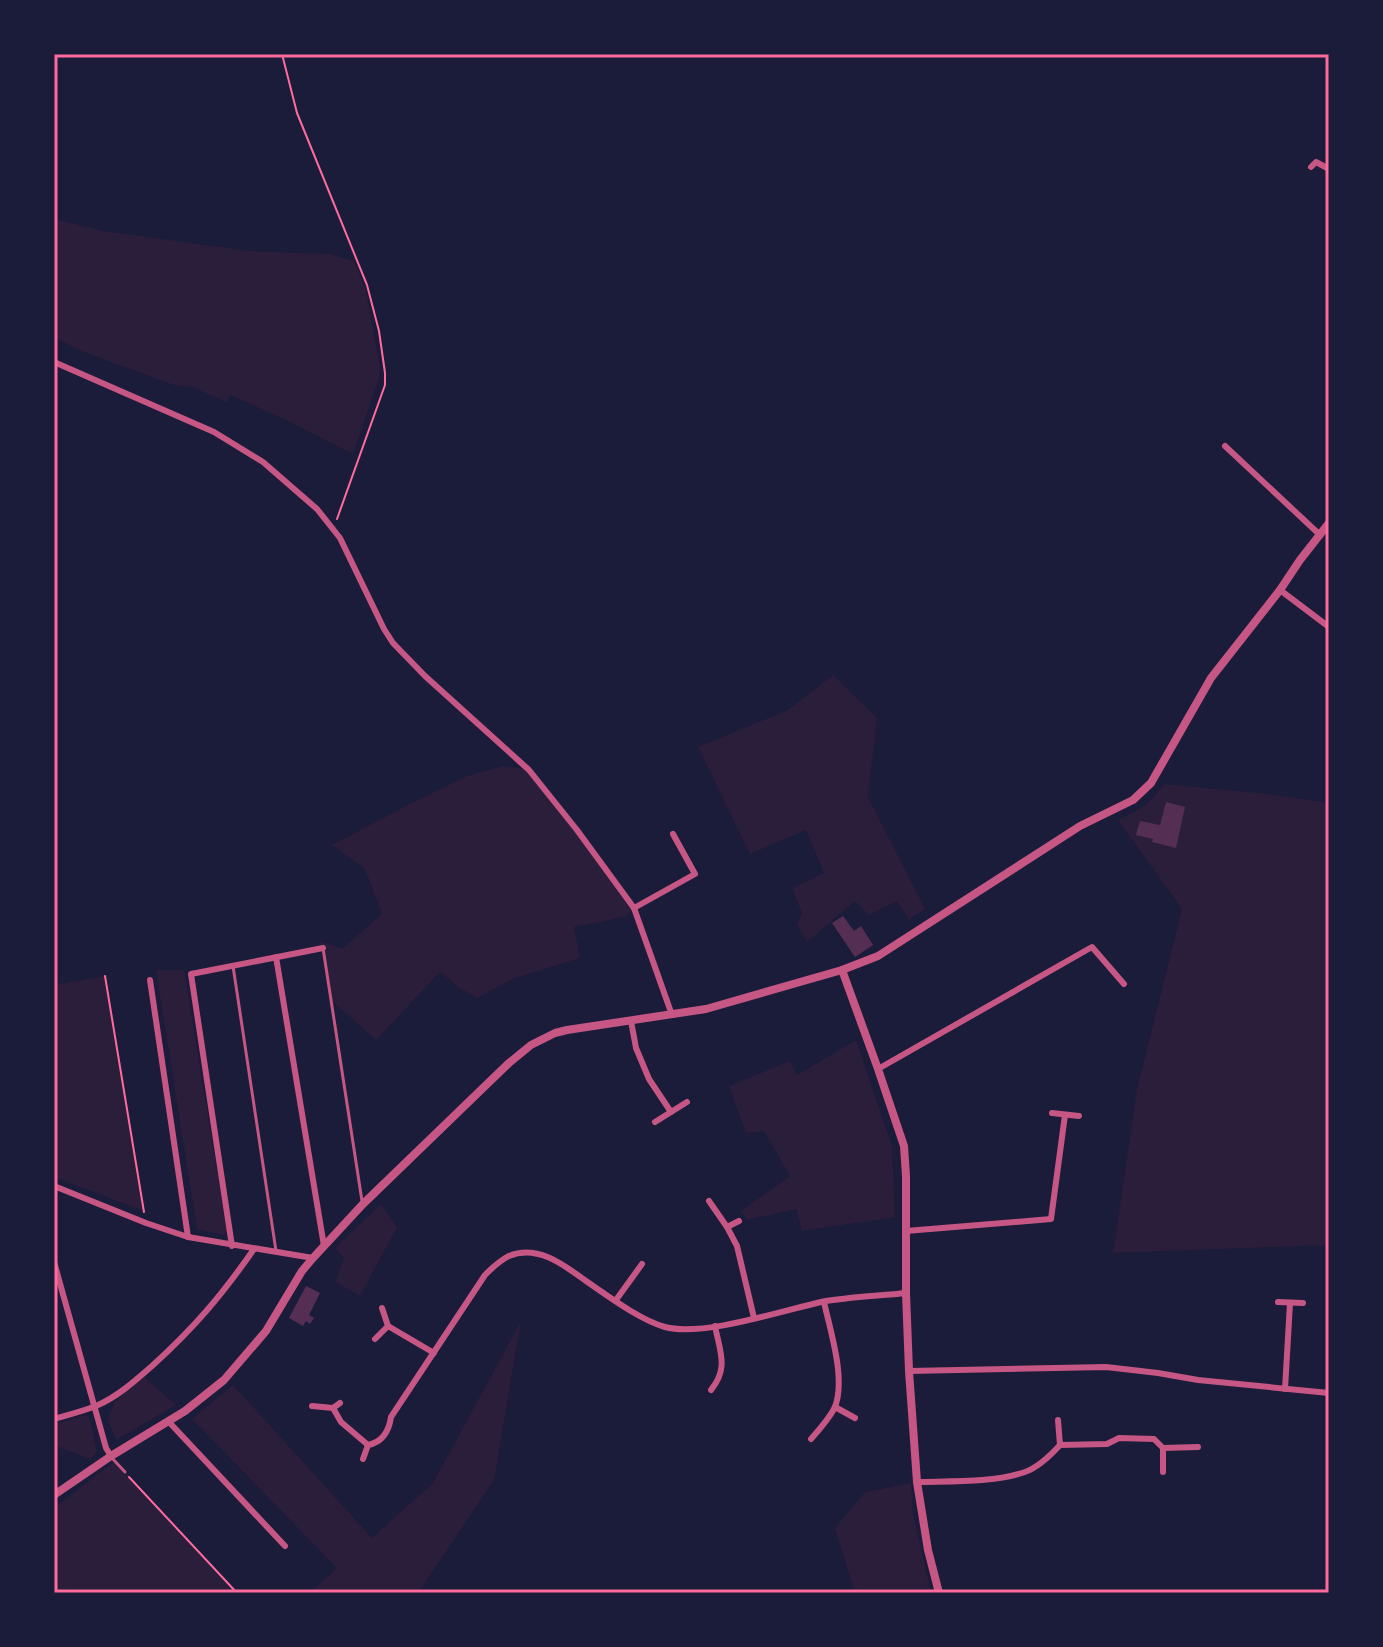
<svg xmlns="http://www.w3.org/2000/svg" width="1383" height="1647" viewBox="0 0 1383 1647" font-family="Roboto,sans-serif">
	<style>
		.green { fill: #2a1e3b }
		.building { fill: #542f53 }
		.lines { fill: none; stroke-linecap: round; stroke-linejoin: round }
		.path { stroke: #ff6b9d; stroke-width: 2 }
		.service { stroke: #c65784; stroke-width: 3 }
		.minor { stroke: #c65784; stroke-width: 6 }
		.tertiary { stroke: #c65784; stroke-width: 8 }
		.neatline { fill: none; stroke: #ff6b9d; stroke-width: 3 }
	</style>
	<rect width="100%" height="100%" fill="#1b1b3a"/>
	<g class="green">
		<polygon points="54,219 104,231 249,251 330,254 354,261 366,290 380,367 379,378 353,454 282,418 230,395 227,402 192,387 174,385 84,352 54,337"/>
		<polygon points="833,675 877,718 868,797 925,909 909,919 897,901 869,915 855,901 807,942 797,925 802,913 792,888 824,873 806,830 750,854 698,747 788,710"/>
		<polygon points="503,766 529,770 634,908 625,917 574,927 580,958 515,978 477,998 460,988 440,972 376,1040 330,999 323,948 319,941 342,949 382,914 365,869 332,845 406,806 467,776"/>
		<path d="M1164,784L1269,794L1329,803V1245L1113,1253L1137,1090L1182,909L1118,820C1140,810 1150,804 1164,784Z"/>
		<polygon points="156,970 184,970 227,1232 223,1235 197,1229"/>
		<polygon points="105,976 144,1211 54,1177 54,985"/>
		<polygon points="856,1040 892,1146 895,1217 802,1231 796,1209 747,1220 741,1211 790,1176 764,1131 746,1133 729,1086 790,1061 797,1075"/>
		<polygon points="381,1204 397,1227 360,1296 335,1282 344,1258 335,1248"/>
		<polygon points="521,1321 494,1480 418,1593 310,1593 337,1568 192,1419 233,1385 372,1538 433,1483"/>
		<polygon points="143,1376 176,1405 116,1440 108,1419 115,1401"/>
		<polygon points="85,1415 89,1417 97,1452 90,1459 54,1445 54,1424"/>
		<polygon points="115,1461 237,1593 54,1593 54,1508"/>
		<polygon points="911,1483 913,1515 931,1593 855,1593 835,1528 865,1492"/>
	</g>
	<g class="building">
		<polygon points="1166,802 1185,807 1176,848 1152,842 1153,839 1136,835 1140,821 1160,825"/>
		<polygon points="843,916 854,931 861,926 873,945 855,957 832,923"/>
		<polygon points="306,1286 320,1293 309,1315 314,1318 310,1324 306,1321 303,1326 289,1318"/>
	</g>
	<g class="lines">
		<g class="path">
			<polyline points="282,54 297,113 367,285 379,331 385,373 385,385 337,519"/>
			<polyline points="105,976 144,1212"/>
			<polyline points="129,1477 237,1593"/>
		</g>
		<g class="service">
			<polyline points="323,948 362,1201"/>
			<polyline points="233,966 276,1251"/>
			<polyline points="111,1457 125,1472"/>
		</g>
		<g class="minor">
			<polyline points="1311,167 1316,162 1329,169"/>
			<polyline points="54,362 214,432 263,462 317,509 340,538 384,629 393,643 425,676 529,770 577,830 634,908 672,1015"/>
			<polyline points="1225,446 1319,534"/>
			<polyline points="1280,590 1329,627"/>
			<polyline points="634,908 695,874 673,834"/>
			<polyline points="276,957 324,1246"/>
			<polyline points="150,980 188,1237"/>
			<polyline points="631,1021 636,1048 649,1079 671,1112"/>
			<polyline points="878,1069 1092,947 1124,984"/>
			<polyline points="1052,1113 1079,1116"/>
			<polyline points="655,1122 687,1102"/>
			<polyline points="54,1186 146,1223 188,1237 313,1258"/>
			<polyline points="709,1201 727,1227 737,1246 754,1318"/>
			<polyline points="727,1227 739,1221"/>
			<polyline points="906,1231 1051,1219 1065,1115"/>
			<polyline points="232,1246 191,974 323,948"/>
			<polyline points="54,1262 106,1448 111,1456"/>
			<polyline points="616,1300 642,1264"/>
			<polyline points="1278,1302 1303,1303"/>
			<polyline points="382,1308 388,1326 434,1353"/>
			<polyline points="375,1339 388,1326"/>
			<polyline points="909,1371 1106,1367 1158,1373 1198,1380 1329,1393"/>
			<polyline points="1285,1389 1290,1303"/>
			<path d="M711,1390C729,1368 720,1352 715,1326"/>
			<polyline points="312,1406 333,1408 340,1403"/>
			<polyline points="835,1407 855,1418"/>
			<path d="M333,1408L341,1422L368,1445C383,1442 389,1431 391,1417L485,1275C492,1268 499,1261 509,1256C537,1244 564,1265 586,1281C608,1296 640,1320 665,1327C703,1337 781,1311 821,1302C848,1297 878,1296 906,1293"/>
			<path d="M54,1419C68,1415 83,1411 96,1406C117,1397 135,1381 152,1366C194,1328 222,1295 254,1249"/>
			<polyline points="1058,1420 1060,1445"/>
			<polyline points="169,1422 285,1546"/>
			<path d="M811,1439C819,1430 828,1420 834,1409C847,1381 830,1330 824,1302"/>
			<polyline points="1163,1448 1163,1472"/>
			<polyline points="363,1459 368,1445"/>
			<path d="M917,1482C950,1481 993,1483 1025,1472C1039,1467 1050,1456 1060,1445L1107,1444L1119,1438L1154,1439L1163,1448L1198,1447"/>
		</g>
		<g class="tertiary">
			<polyline points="842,970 878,1069 904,1146 906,1176 906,1293 909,1371 917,1482 928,1550 939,1593"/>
			<polyline points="54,1495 111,1456 185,1411 224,1380 266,1331 302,1271 313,1258 363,1204 509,1063 531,1045 555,1033 567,1030 706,1009 842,970 878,956 1080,826 1133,800 1151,783 1211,678 1280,590 1300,560 1329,523"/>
		</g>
	</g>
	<rect width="1383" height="1647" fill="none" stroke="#1b1b3a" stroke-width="112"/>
	<rect x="56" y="56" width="1271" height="1535" class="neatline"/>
</svg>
